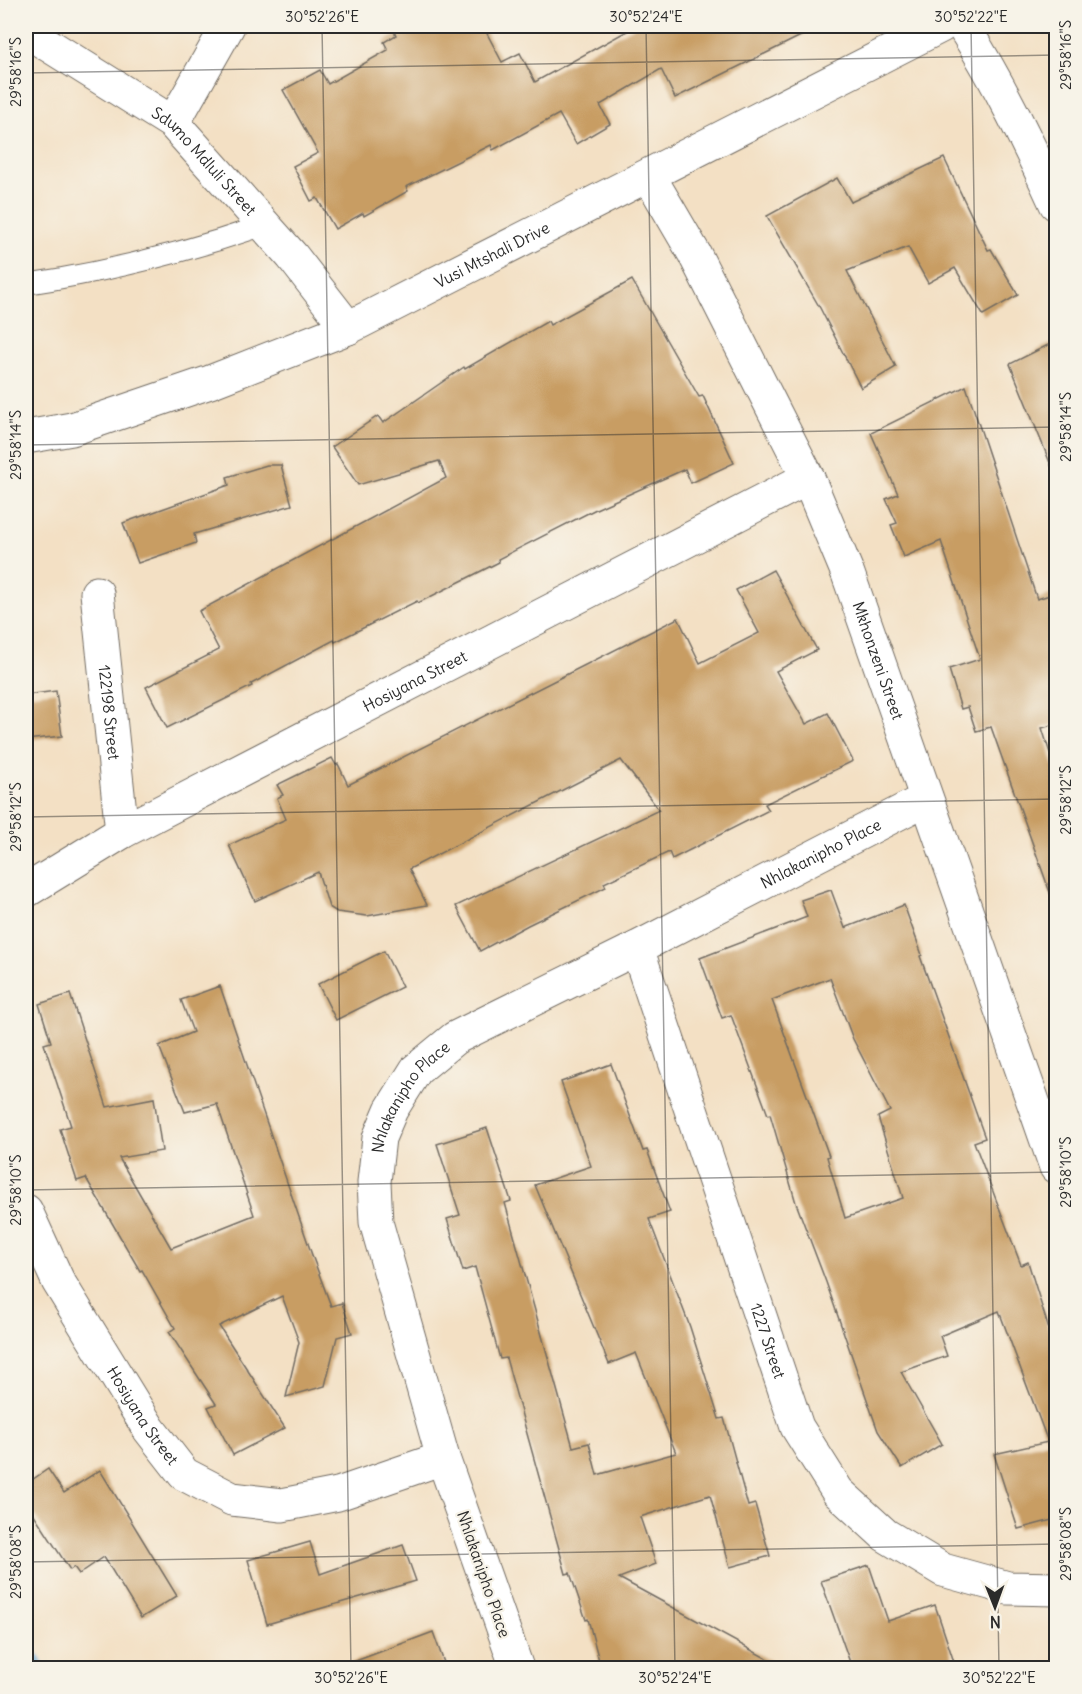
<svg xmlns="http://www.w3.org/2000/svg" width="1082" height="1694" viewBox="0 0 1082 1694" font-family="Delius,sans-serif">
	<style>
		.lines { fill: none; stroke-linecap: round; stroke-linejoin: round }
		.stream { stroke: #61a4d5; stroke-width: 12 }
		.building { fill: #c89d64; fill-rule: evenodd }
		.service-casing { stroke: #716a61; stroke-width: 22 }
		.minor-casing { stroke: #716a61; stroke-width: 35 }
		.tertiary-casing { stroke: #716a61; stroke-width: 35 }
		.service { stroke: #fff; stroke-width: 20 }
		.minor { stroke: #fff; stroke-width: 33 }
		.tertiary { stroke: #fff; stroke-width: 33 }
		.ticks { fill: none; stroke: #2b2b2b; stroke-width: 1.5; stroke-opacity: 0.45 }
		.labels { text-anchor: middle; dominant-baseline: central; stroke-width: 4.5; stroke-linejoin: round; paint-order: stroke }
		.street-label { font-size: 16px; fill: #2b2b2b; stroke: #f7f3e8 }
		.neatline { fill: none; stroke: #2b2b2b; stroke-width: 2 }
		.ticks-label { font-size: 15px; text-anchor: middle; fill: #2b2b2b }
	</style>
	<rect width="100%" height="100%" fill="#f7f3e8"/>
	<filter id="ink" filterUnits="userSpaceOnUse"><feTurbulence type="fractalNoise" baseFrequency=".0167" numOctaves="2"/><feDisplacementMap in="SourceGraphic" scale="12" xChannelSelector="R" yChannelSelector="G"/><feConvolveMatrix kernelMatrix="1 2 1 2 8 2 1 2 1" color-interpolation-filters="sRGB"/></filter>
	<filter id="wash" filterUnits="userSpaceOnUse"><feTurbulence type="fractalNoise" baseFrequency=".008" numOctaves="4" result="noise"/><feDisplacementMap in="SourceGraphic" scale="24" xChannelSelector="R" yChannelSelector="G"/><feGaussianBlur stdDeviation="1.35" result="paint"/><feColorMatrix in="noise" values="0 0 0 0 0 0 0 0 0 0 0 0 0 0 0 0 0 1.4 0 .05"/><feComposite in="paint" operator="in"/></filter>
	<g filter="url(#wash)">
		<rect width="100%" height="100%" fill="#f3e0c4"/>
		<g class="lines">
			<polyline class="stream" points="26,1644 39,1668"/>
		</g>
		<g id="blocks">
			<g class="building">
				<polygon points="391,26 483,26 502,62 520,53 535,82 636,26 821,26 675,98 661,69 600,105 610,124 576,144 559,114 493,150 491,145 406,187 408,191 364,216 363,213 335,229 317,198 311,201 293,166 318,153 283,90 320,70 328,84 388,50 384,42 396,35"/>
				<polygon points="944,158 988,250 991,249 1018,295 983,315 955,268 928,283 908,247 847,271 896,367 861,388 820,308 767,216 837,178 851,202"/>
				<polygon points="632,280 699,397 703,396 734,463 691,483 685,469 596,509 498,559 499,562 418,603 417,601 335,642 334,640 251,684 252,686 167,728 146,687 219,650 199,611 446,478 439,461 358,485 332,447 378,416 383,423 464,367 465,369 548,321 550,325"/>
				<polygon points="1056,341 1056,475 1055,475 1010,364"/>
				<polygon points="966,386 1037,599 1056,593 1056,724 1042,728 1056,772 1056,897 1052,898 991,727 976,731 968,707 961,709 949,669 980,659 941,541 904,557 891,525 897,523 886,499 898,494 871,433"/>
				<polygon points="267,465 281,465 292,505 194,534 196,543 138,563 123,523 229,485 227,477"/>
				<polygon points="773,570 817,650 776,671 806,724 828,713 853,761 765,804 769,810 672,859 669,852 604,883 606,887 528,925 480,951 456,906 659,810 621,760 409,869 427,905 367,916 337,912 329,907 318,872 255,901 229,845 286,819 277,798 283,795 277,785 332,758 336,765 338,764 348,785 678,618 700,663 759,633 736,590"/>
				<polygon points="56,691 62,736 26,740 26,695"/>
				<path d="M831,890L845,928L904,905L922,955L920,956L985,1138L974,1142L1021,1265L1028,1262L1056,1352V1519L1018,1529L994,1454L1048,1442L999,1311L940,1336L947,1356L901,1372L942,1444L902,1468L878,1431L826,1282L796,1203L770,1114L768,1115L731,1015L722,1018L700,958L807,917L801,900ZM830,978L853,1039L890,1111L878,1117L903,1198L845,1218L827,1157L829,1156L772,1000Z"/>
				<polygon points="384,951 402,987 336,1020 318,984"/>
				<polygon points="220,986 313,1258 331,1306 342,1303 352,1333 337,1337 325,1386 286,1397 299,1342 282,1296 219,1326 285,1428 233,1455 208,1407 216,1404 169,1332 175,1328 142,1270 140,1271 86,1178 77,1181 60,1129 71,1126 44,1044 51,1042 39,1004 70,994 107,1107 154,1098 162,1151 119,1158 171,1248 254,1215 217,1104 185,1112 159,1046 193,1032 181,1000"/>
				<polygon points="611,1064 643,1151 647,1150 670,1212 649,1219 690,1327 719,1419 724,1418 748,1506 755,1504 770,1556 730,1567 710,1495 640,1517 656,1564 619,1578 784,1668 601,1668 588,1619 586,1620 570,1573 566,1574 506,1358 500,1359 475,1267 463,1271 447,1219 460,1215 437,1144 487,1128 511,1201 505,1203 573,1447 589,1443 597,1475 676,1453 636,1353 609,1364 535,1185 591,1166 561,1082"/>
				<polygon points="48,1469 64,1493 100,1470 177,1596 141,1618 104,1557 79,1574 74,1567 70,1570 26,1502 26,1484"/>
				<polygon points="310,1542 320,1574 403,1545 416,1581 267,1624 248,1560"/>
				<polygon points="869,1565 888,1621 935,1605 956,1668 852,1668 821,1581"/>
				<polygon points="433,1632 446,1668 346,1668 345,1665"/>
			</g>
		</g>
	</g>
	<g filter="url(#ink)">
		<use href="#blocks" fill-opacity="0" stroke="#716a61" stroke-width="1.5"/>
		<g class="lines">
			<g class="service-casing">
				<path id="service" d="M26,284C107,272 187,252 265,225"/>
			</g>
			<g class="minor-casing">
				<g id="minor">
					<path id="s1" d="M26,31L173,123L292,256L348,328"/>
					<polyline points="173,123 228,26"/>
					<path id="s2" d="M649,176L694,253L808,478L848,574L1056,1167"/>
					<path id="s3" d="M97,593L122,832"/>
					<path id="s4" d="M26,891L122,832L808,478"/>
					<path id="s5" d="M637,948L797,1427L838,1492L885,1535L943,1570L1008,1588L1056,1589"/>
					<path id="s6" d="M26,1211L58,1281L149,1429L184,1474L232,1499L282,1505L338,1494L443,1458"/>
					<path id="s7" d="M517,1668L443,1458L376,1222L374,1182L379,1138L391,1110L416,1070L455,1038L637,948L926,799"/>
				</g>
			</g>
			<g class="tertiary-casing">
				<g id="tertiary">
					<path d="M963,26C999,83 1028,143 1056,204"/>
					<path id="s8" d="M26,437L72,429L210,382L348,328L941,26"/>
				</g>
			</g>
			<use href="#service" class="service"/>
			<use href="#minor" class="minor"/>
			<use href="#tertiary" class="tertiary"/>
		</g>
	</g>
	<path class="ticks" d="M322,26L351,1668M646,26L675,1668M971,26L999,1668M26,73L1056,55M26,445L1056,427M26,817L1056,799M26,1190L1056,1172M26,1562L1056,1544M26,1610L27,1668"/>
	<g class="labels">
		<g class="street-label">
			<text stroke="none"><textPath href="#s1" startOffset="222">Sdumo Mdluli Street</textPath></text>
			<text stroke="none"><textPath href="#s8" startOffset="502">Vusi Mtshali Drive</textPath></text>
			<text stroke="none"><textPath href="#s2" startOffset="537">Mkhonzeni Street</textPath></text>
			<text stroke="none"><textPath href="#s4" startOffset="442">Hosiyana Street</textPath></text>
			<text stroke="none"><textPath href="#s3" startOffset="120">122198 Street</textPath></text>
			<text stroke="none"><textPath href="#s7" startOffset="1090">Nhlakanipho Place</textPath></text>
			<text stroke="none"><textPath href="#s7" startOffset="604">Nhlakanipho Place</textPath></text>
			<text stroke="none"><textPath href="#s5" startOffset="414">1227 Street</textPath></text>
			<text stroke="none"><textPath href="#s6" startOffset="236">Hosiyana Street</textPath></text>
			<text transform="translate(484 1574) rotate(71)">Nhlakanipho Place</text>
		</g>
	</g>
	<rect width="1082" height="1694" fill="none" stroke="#f7f3e8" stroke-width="66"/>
	<g transform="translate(995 1607) rotate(179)" stroke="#f7f3e8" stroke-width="4.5" paint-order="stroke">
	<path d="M0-4.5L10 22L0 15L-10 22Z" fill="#2b2b2b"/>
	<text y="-9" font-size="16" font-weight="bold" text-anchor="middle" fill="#2b2b2b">N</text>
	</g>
	<rect x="33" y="33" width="1016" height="1628" class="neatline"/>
	<g class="ticks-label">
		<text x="322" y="22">30°52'26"E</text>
		<text x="646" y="22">30°52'24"E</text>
		<text x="971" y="22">30°52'22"E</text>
		<text transform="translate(1066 55) rotate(-90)" y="5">29°58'16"S</text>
		<text transform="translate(16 72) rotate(-90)" y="5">29°58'16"S</text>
		<text transform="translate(1066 427) rotate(-90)" y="5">29°58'14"S</text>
		<text transform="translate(16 445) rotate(-90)" y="5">29°58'14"S</text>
		<text transform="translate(1066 800) rotate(-90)" y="5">29°58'12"S</text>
		<text transform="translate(16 817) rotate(-90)" y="5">29°58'12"S</text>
		<text transform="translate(1066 1172) rotate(-90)" y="5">29°58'10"S</text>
		<text transform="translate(16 1190) rotate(-90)" y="5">29°58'10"S</text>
		<text transform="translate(1066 1544) rotate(-90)" y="5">29°58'08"S</text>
		<text transform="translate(16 1562) rotate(-90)" y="5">29°58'08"S</text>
		<text x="351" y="1683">30°52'26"E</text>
		<text x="675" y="1683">30°52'24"E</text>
		<text x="999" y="1683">30°52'22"E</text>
	</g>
</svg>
